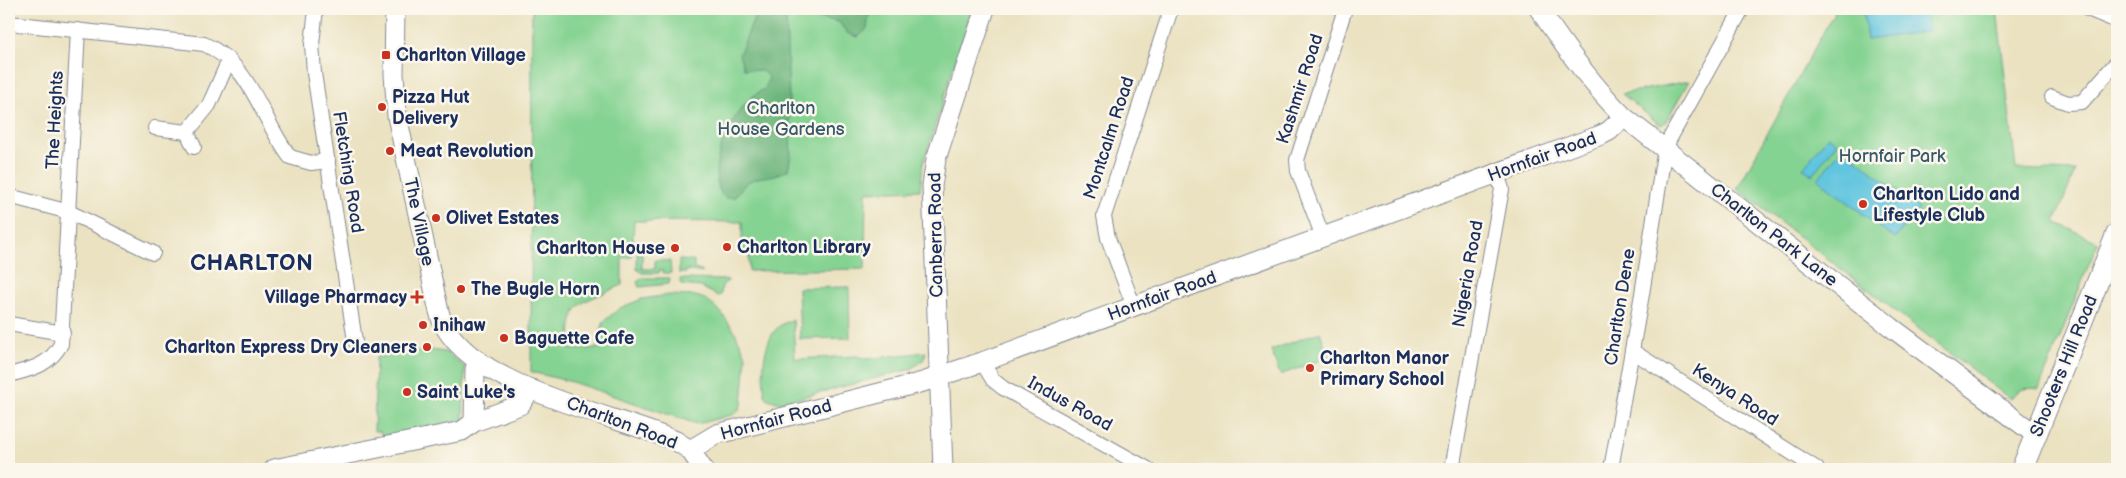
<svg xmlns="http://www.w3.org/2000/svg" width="2126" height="478" viewBox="0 0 2126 478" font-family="'Balsamiq Sans',sans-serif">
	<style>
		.green { fill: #85d392; stroke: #508178 }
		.forest { fill: #6cb57c; stroke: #44726d }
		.water { fill: #61c5df; stroke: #3e7a9e }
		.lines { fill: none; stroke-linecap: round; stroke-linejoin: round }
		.street-casing { stroke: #838890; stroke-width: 16 }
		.secondary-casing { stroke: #838890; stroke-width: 21 }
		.primary-casing { stroke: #838890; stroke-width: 23 }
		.street { stroke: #fff; stroke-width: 14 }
		.secondary { stroke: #fff; stroke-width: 19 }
		.primary { stroke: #fff; stroke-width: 21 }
		.poi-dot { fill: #c8321e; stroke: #fbf7ec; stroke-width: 2 }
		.labels { text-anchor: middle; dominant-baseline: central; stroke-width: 5; stroke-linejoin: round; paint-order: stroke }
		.poi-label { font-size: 18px; font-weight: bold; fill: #1b2f5e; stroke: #fbf7ec; text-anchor: start }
		.street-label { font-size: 18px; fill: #1b2f5e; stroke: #fbf7ec }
		.park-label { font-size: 18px; fill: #36586b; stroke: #fbf7ec }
		.district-label { font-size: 22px; font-weight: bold; letter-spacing: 1px; fill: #1b2f5e; stroke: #fbf7ec }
	</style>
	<rect width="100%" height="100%" fill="#fbf7ec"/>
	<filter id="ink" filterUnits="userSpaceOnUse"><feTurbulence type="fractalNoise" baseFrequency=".02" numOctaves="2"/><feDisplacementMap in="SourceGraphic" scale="10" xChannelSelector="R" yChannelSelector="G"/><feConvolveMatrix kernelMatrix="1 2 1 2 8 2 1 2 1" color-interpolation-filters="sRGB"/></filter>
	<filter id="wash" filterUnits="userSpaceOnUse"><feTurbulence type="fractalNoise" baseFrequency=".0096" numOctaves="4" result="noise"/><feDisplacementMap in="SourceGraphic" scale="20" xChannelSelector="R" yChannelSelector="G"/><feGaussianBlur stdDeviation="1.12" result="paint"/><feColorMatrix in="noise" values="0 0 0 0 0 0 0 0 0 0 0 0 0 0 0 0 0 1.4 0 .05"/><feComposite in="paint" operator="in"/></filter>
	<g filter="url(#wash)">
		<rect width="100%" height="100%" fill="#ebe2c1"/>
		<g class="green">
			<path d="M532,9H972L923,164L920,190L866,192L865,269L749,271V255L745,254V250H742V222L634,221L632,257L622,258V285C578,306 570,297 570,350L599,348V337L604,321L620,308L642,299L669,295L696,296L705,299L721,312L735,332L746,356L742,404L738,411L732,415L697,424L572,382L531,372Z"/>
			<path d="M1836,9H1997L2016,169L2075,171L2055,222L2098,242L2039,389C2025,387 2019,389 2010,399L1737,189Z"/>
			<polygon points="1689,81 1665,123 1660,125 1622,94"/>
			<polygon points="637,253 642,253 642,269 655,269 655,260 670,261 671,273 663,273 663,270 659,271 659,273 642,273 637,269"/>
			<polygon points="679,260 694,261 694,269 702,271 702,273 686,270 686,273 679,273"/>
			<polygon points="642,278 670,278 669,284 639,287 637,282"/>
			<polygon points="680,279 728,280 728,281 722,285 721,295 718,296 701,287 681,285"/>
			<polygon points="849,287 850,338 800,339 798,288"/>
			<path d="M793,320L795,359L857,356L866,359L926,352L924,359L911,369L780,403L768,399L765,395C761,372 762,325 793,320Z"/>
			<polygon points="1320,332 1329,357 1280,375 1271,350"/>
			<polygon points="431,350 446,352 465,367 463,420 460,422 382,436 380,431 374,431 376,357"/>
		</g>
		<g class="forest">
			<path d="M748,9H791L786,15L791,156L788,170C762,183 753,169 735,197L725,198C699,173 736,99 765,89L769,77L762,71L744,69L739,55L755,16Z"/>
			<polygon points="796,9 883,9 869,14 867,29 858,37 847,33 839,22 814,17"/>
		</g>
		<g class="water">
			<polygon points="1863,9 1926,9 1929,31 1867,40"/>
			<polygon points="1828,136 1837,143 1812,175 1803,168"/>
			<polygon points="1842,148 1919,208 1895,239 1818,179"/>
		</g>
	</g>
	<g filter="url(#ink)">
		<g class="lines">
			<g class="street-casing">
				<g id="street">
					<polyline points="316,9 312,44 314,73 355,341"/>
					<polyline points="2088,9 2117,21"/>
					<path d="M9,23L204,44C252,65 261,119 290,157L311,163L328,161"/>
					<polyline points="2052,97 2068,103 2082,102 2117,62"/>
					<polyline points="155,128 187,132 209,105 229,60"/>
					<polyline points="187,132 194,147"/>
					<polyline points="9,196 69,212 153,253"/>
					<polyline points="1323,237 1298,171 1297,160 1345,9"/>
					<polyline points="1134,307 1108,238 1104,216 1171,9"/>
					<polyline points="9,324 63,333"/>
					<polyline points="1632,351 1817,469"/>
					<polyline points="982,362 993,380 1003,388 1148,469"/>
					<path d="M9,375C31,369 49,366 61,344L78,30"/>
					<polyline points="1452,469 1502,189 1497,174"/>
					<polyline points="1611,469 1642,294 1663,160 1669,140 1742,9"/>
				</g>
			</g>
			<g class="secondary-casing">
				<g id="secondary">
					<path d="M395,9L394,74L397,116L436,298C438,308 440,319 445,327C481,389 612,414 676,441L690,450L703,469"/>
					<path d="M1539,9C1565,48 1591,84 1624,117L1891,327L2036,435"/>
					<polyline points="474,422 475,369 479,361"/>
					<polyline points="690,450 717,434 923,382 982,362 1601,135 1609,131 1624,117"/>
					<polyline points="274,469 462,431 474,422 520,405 531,389"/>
					<polyline points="943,469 932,186 936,159 985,9"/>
				</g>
			</g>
			<g class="primary-casing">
				<polyline id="primary" points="2022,469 2117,234"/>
			</g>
			<use href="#street" class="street"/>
			<use href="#secondary" class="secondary"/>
			<use href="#primary" class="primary"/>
		</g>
	</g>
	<g class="poi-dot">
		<rect x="381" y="50" width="10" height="10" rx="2.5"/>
		<circle cx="382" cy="107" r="5"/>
		<circle cx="390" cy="151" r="5"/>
		<circle cx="1863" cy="204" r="5"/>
		<circle cx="436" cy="218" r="5"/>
		<circle cx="727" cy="247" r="5"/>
		<circle cx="675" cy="248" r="5"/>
		<circle cx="461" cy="289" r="5"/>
		<path d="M414.5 289.5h5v5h5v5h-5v5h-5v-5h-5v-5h5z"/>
		<circle cx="423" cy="325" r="5"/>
		<circle cx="504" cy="338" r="5"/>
		<circle cx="427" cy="347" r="5"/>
		<circle cx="1310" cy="368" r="5"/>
		<circle cx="407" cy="392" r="5"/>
	</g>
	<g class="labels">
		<g class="poi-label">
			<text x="396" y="55">Charlton Village</text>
			<text x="392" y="97">Pizza Hut<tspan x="392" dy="21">Delivery</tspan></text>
			<text x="400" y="151">Meat Revolution</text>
			<text x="1873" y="194">Charlton Lido and<tspan x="1873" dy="21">Lifestyle Club</tspan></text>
			<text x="446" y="218">Olivet Estates</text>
			<text x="737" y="247">Charlton Library</text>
			<text x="665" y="248" text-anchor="end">Charlton House</text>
			<text x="471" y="289">The Bugle Horn</text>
			<text x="407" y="297" text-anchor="end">Village Pharmacy</text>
			<text x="433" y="325">Inihaw</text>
			<text x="514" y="338">Baguette Cafe</text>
			<text x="417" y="347" text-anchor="end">Charlton Express Dry Cleaners</text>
			<text x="1320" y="358">Charlton Manor<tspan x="1320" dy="21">Primary School</tspan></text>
			<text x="417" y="392">Saint Luke's</text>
		</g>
		<g class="street-label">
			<text transform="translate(1300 89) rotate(-72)">Kashmir Road</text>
			<text transform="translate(55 120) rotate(-87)">The Heights</text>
			<text transform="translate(1109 138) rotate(-72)">Montcalm Road</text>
			<text transform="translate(1542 157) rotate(-20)">Hornfair Road</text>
			<text transform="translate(348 172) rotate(81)">Fletching Road</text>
			<text transform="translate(419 222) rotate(78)">The Village</text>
			<text transform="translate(936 235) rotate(-91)">Canberra Road</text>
			<text transform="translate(1774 235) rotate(38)">Charlton Park Lane</text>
			<text transform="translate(1468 274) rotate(-80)">Nigeria Road</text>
			<text transform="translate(1162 296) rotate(-20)">Hornfair Road</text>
			<text transform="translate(1620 307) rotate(-81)">Charlton Dene</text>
			<text transform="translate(2064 366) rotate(-68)">Shooters Hill Road</text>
			<text transform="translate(1735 395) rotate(33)">Kenya Road</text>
			<text transform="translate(1070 404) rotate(29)">Indus Road</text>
			<text transform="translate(776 420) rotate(-15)">Hornfair Road</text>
			<text transform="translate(622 423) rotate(21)">Charlton Road</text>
		</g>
		<g class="park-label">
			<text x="781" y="108">Charlton<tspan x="781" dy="21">House Gardens</tspan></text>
			<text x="1892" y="156">Hornfair Park</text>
		</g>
		<g class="district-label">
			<text x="252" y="263">CHARLTON</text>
		</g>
	</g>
	<rect width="2126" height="478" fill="none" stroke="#fbf7ec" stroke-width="30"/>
</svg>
